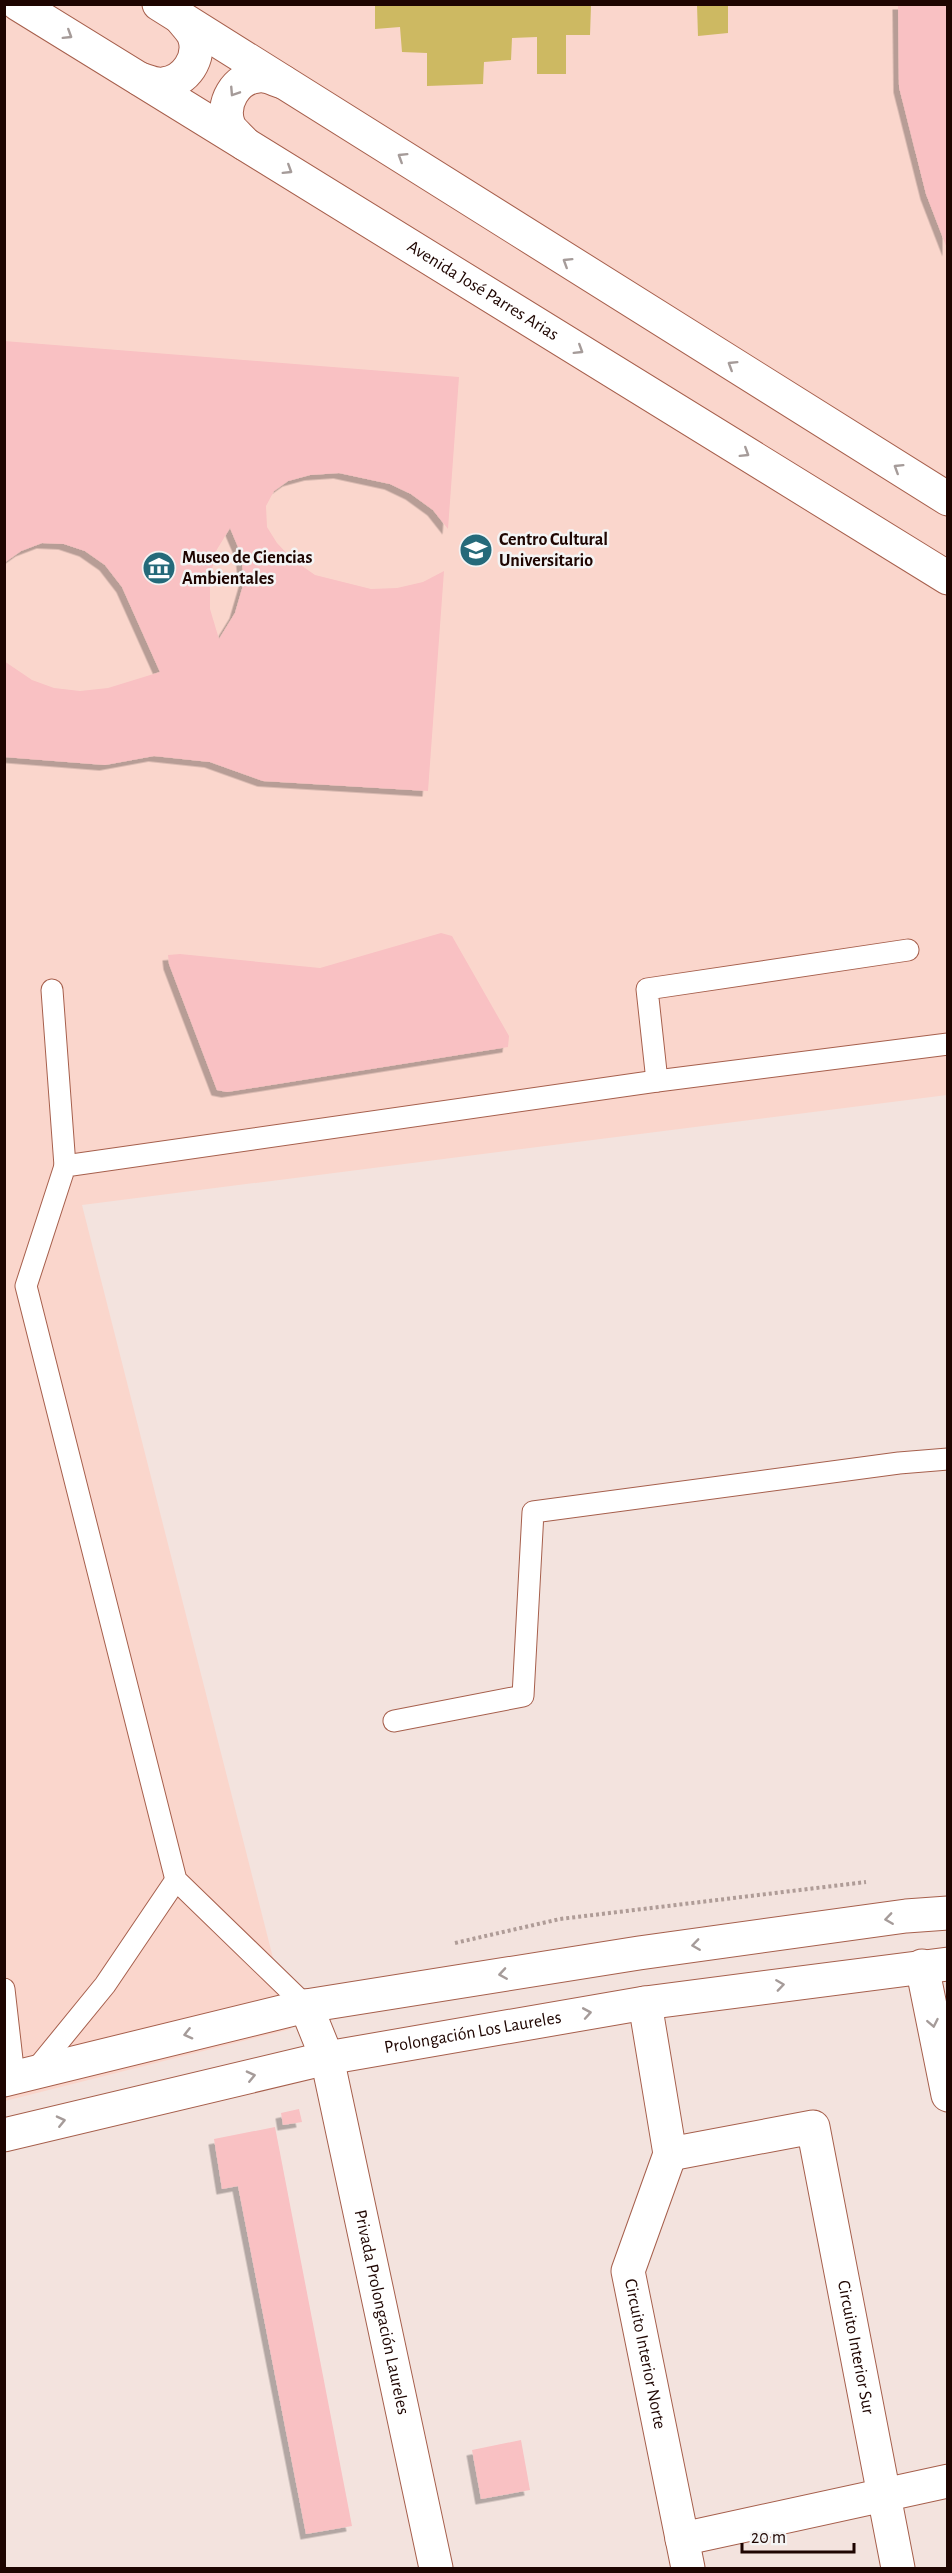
<svg xmlns="http://www.w3.org/2000/svg" width="952" height="2573" viewBox="0 0 952 2573" font-family="'Alegreya Sans',sans-serif">
	<style>
		.built { fill: #fad6cc }
		.green { fill: #cdb962 }
		.building { fill: #f9c1c3; fill-rule: evenodd; filter: url(#shadow) }
		.lines { fill: none; stroke-linecap: round; stroke-linejoin: round }
		.lane-casing { stroke: #a65f4c; stroke-width: 23 }
		.street-casing { stroke: #a65f4c; stroke-width: 35 }
		.secondary-casing { stroke: #a65f4c; stroke-width: 35 }
		.path { stroke: #af9c97; stroke-width: 4; stroke-dasharray: 3 3; stroke-linecap: butt }
		.lane { stroke: #fff; stroke-width: 21 }
		.street { stroke: #fff; stroke-width: 33 }
		.secondary { stroke: #fff; stroke-width: 33 }
		.oneway { stroke: #a59b99 }
		.labels { text-anchor: middle; dominant-baseline: central; stroke-width: 5; stroke-linejoin: round; paint-order: stroke }
		.street-label { font-size: 18px; fill: #1e0501; stroke: #f4f4f4 }
		.poi-label { font-size: 18px; font-weight: bold; fill: #1e0501; stroke: #f4f4f4; text-anchor: start }
	</style>
	<defs>
		<filter id="shadow"><feDropShadow dx="-5.5" dy="5.5" stdDeviation="0" flood-color="#0004"/></filter>
	</defs>
	<rect width="100%" height="100%" fill="#f3e3de"/>
	<polygon class="built" points="5,5 947,5 947,1095 82,1205 291,2029 5,2101"/>
	<g class="green">
		<polygon points="375,5 618,4 618,5 591,6 590,35 566,35 566,74 537,74 537,37 512,38 511,60 484,62 483,84 427,86 427,53 402,52 400,27 375,29"/>
		<polygon points="697,5 728,5 728,33 698,36"/>
	</g>
	<g class="building">
		<polygon points="898,4 948,4 948,251 926,194 899,87"/>
		<path d="M4,341L459,377L448,529L433,510L411,494L390,484L339,473L310,475L288,481L274,491L266,506L267,527L277,543L292,559L315,575L371,589L397,588L423,582L444,571L428,791L263,781L210,762L154,756L105,765L4,757V661L32,680L54,688L80,691L108,688L160,672L122,587L105,565L85,551L64,544L42,543L21,551L4,563ZM230,528L241,554L244,582L235,613L219,639L210,609V579L216,551Z"/>
		<polygon points="441,933 452,936 509,1036 508,1047 227,1092 217,1090 169,964 168,955 180,954 320,968"/>
		<polygon points="299,2109 302,2122 283,2125 281,2113"/>
		<polygon points="275,2127 352,2526 306,2534 238,2186 222,2189 214,2139"/>
		<polygon points="521,2440 530,2490 481,2499 472,2450"/>
	</g>
	<g class="lines">
		<g class="lane-casing">
			<g id="lane">
				<polyline points="52,990 65,1166"/>
				<polyline points="657,1081 647,989 908,950"/>
				<polyline points="394,1721 523,1696 533,1512 899,1463 948,1459"/>
				<polyline points="4,1989 14,2077"/>
				<polyline points="306,2006 176,1880 26,1286 65,1166 657,1081 948,1044"/>
				<polyline points="34,2072 105,1985 176,1880"/>
			</g>
		</g>
		<g class="street-casing">
			<g id="street">
				<polyline points="922,1966 948,2095"/>
				<path id="s1" d="M645,2003L670,2154L628,2271L688,2568"/>
				<path id="s2" d="M306,2006L327,2058L436,2568"/>
				<polyline points="4,2080 306,2006 639,1953 906,1916 948,1913"/>
				<path id="s3" d="M4,2135L327,2058L645,2003L948,1964"/>
				<path id="s4" d="M670,2154L813,2127L898,2568"/>
				<polyline points="682,2539 948,2481"/>
			</g>
		</g>
		<g class="secondary-casing">
			<g id="secondary">
				<path id="s5" d="M18,4L948,578"/>
				<polyline points="159,4 948,499"/>
				<path d="M140,79C147,81 155,85 163,84C185,82 202,58 194,36C191,29 184,23 180,17"/>
				<path d="M245,144C240,138 232,132 229,126C220,104 236,77 259,76C267,75 275,80 283,82"/>
			</g>
		</g>
		<polyline class="path" points="455,1943 560,1919 866,1882"/>
		<use href="#lane" class="lane"/>
		<use href="#street" class="street"/>
		<use href="#secondary" class="secondary"/>
	</g>
	<defs><path id="oneway-chevron" d="M-2-3.5L2.5 0L-2 3.5" fill="none" stroke-width="1.6" stroke-linecap="round" stroke-linejoin="round" transform="scale(1.5)"/></defs>
	<g class="oneway">
		<use href="#oneway-chevron" transform="translate(68 35) rotate(32)"/>
		<use href="#oneway-chevron" transform="translate(234 92) rotate(123)"/>
		<use href="#oneway-chevron" transform="translate(402 157) rotate(-148)"/>
		<use href="#oneway-chevron" transform="translate(288 170) rotate(32)"/>
		<use href="#oneway-chevron" transform="translate(567 262) rotate(-148)"/>
		<use href="#oneway-chevron" transform="translate(579 350) rotate(32)"/>
		<use href="#oneway-chevron" transform="translate(732 365) rotate(-148)"/>
		<use href="#oneway-chevron" transform="translate(745 453) rotate(32)"/>
		<use href="#oneway-chevron" transform="translate(898 468) rotate(-148)"/>
		<use href="#oneway-chevron" transform="translate(889 1919) rotate(172)"/>
		<use href="#oneway-chevron" transform="translate(696 1945) rotate(172)"/>
		<use href="#oneway-chevron" transform="translate(503 1974) rotate(171)"/>
		<use href="#oneway-chevron" transform="translate(780 1985) rotate(-8)"/>
		<use href="#oneway-chevron" transform="translate(587 2013) rotate(-10)"/>
		<use href="#oneway-chevron" transform="translate(933 2023) rotate(79)"/>
		<use href="#oneway-chevron" transform="translate(188 2034) rotate(166)"/>
		<use href="#oneway-chevron" transform="translate(251 2076) rotate(-13)"/>
		<use href="#oneway-chevron" transform="translate(61 2121) rotate(-13)"/>
	</g>
	<defs>
		<g id="university-disc" transform="scale(1.725)"><circle r="9.5" fill="#256a7a" stroke="#f4f4f4"/><path d="M0-5L7-2L0 1L-7-2ZM-4 1L0 2.5L4 1V4Q0 6-4 4Z" fill="#fff"/></g>
		<g id="museum-disc" transform="scale(1.725)"><circle r="9.5" fill="#256a7a" stroke="#f4f4f4"/><path d="M0-6L6-3V-2H-6V-3ZM-5-1h2V3h-2ZM-1-1h2V3h-2ZM3-1h2V3H3ZM-6 4H6V6H-6Z" fill="#fff"/></g>
	</defs>
	<g fill-rule="evenodd">
		<use href="#university-disc" x="476" y="550"/>
		<use href="#museum-disc" x="159" y="568"/>
	</g>
	<g class="labels">
		<g class="street-label">
			<text stroke="none"><textPath href="#s5" startOffset="546">Avenida José Parres Arias</textPath></text>
			<text stroke="none"><textPath href="#s3" startOffset="480">Prolongación Los Laureles</textPath></text>
			<text stroke="none"><textPath href="#s2" startOffset="316">Privada Prolongación Laureles</textPath></text>
			<text stroke="none"><textPath href="#s4" startOffset="370">Circuito Interior Sur</textPath></text>
			<text stroke="none"><textPath href="#s1" startOffset="362">Circuito Interior Norte</textPath></text>
		</g>
		<g class="poi-label">
			<text x="499" y="540">Centro Cultural<tspan x="499" dy="21">Universitario</tspan></text>
			<text x="182" y="558">Museo de Ciencias<tspan x="182" dy="21">Ambientales</tspan></text>
		</g>
	</g>
	<rect width="952" height="2573" fill="none" stroke="#1e0501" stroke-width="12"/>
	<path d="M742 2543v9h112v-9" fill="none" stroke="#1e0501" stroke-width="3"/>
	<text x="751" y="2543" font-size="18" fill="#1e0501" stroke="#f4f4f4" stroke-width="4.5" paint-order="stroke">20 m</text>
</svg>
